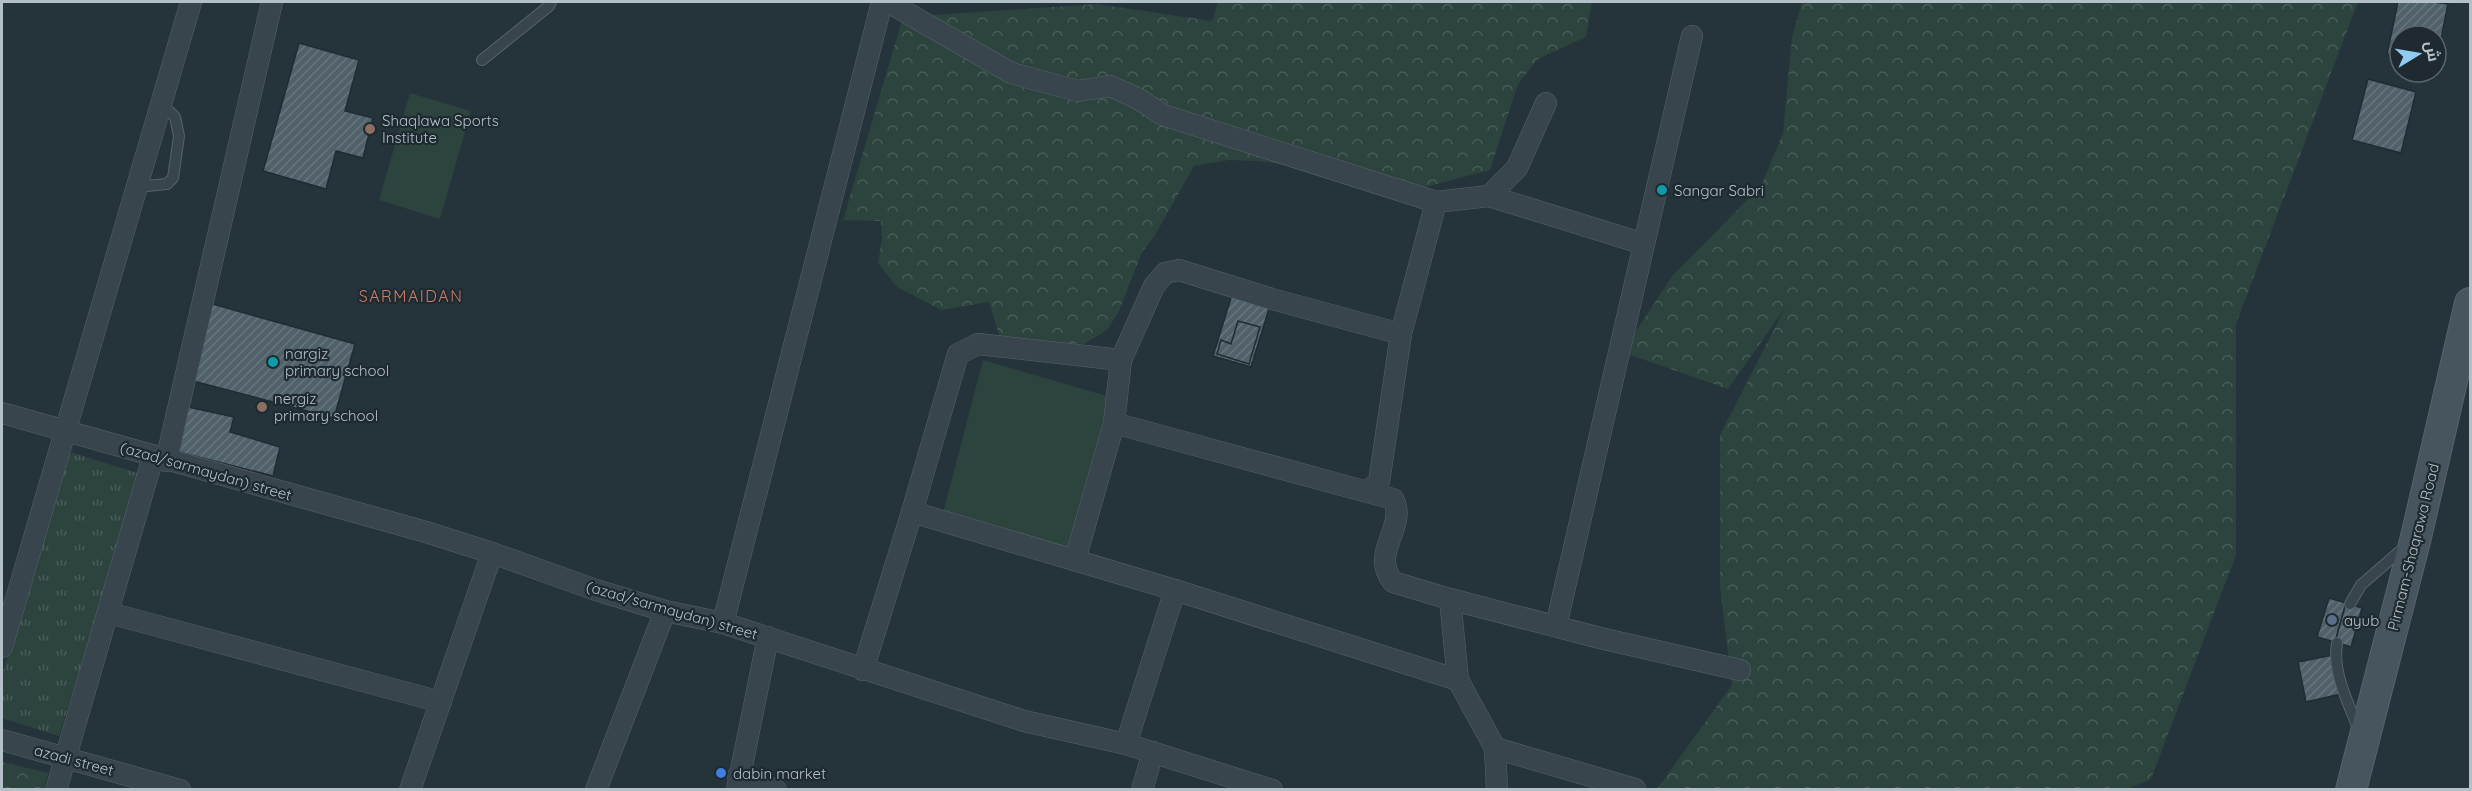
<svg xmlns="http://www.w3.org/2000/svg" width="2472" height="791" viewBox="0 0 2472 791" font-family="Quicksand,Cairo,sans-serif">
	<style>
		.grass { fill: url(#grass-tufts) }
		.forest { fill: url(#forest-crowns) }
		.park { fill: #2d433e }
		.building { fill: url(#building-hatch); stroke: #202c32; stroke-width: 1.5 }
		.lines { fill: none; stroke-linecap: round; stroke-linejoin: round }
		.lane-casing { stroke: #57636a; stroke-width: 12 }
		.street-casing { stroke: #57636a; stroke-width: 22 }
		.secondary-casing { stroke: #57636a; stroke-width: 32 }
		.lane { stroke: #39454c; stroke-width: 10 }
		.street { stroke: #39454c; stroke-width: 21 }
		.secondary { stroke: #47555e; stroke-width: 30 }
		.education-dot { fill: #8d6e63; stroke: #1e2a30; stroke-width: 2 }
		.culture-dot { fill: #0f9aa8; stroke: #1e2a30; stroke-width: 2 }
		.service-dot { fill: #5c6f8a; stroke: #1e2a30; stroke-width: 2 }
		.shop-dot { fill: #3f7fe0; stroke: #1e2a30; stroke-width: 2 }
		.labels { text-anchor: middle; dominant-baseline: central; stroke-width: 4.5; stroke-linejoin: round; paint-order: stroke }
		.poi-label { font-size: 15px; fill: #b4c0c7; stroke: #1e2a30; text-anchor: start }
		.street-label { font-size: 15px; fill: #b4c0c7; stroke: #1e2a30 }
		.neighbourhood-label { font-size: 16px; letter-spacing: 1.5px; fill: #cd7d69; stroke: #1e2a30 }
	</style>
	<defs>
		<pattern id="grass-tufts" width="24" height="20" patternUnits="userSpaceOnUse" patternTransform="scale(1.5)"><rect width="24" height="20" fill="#2d433e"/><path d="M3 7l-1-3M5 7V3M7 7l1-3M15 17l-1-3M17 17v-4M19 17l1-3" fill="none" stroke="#495c58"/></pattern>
		<pattern id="forest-crowns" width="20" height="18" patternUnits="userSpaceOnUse" patternTransform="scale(1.5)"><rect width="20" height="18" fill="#2d433e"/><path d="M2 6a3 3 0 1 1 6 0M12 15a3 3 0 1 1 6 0" fill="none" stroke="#495c58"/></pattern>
		<pattern id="building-hatch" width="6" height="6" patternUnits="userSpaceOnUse" patternTransform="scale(1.5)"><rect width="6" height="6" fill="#506169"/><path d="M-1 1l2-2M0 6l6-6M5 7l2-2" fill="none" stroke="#67767d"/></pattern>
	</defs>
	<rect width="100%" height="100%" fill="#25343b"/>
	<polygon class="grass" points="66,451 141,474 59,736 2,718 2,676"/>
	<g class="forest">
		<polygon points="1218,2 1592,2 1586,37 1538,59 1518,84 1490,170 1414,190 1347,172 1257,161 1229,160 1194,166 1154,237 1142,252 1119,311 1107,330 1084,344 1001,341 989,302 942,310 897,287 878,263 882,238 881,221 843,220 903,17 1097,4 1212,21"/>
		<polygon points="1802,2 2358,2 2236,324 2236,555 2151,779 2125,790 1657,789 1732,685 1720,587 1720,435 1785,308 1728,389 1622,352 1673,275 1761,186 1783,133 1792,37"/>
		<polygon points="2,762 48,773 44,789 2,789"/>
	</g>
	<g class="park">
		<polygon points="410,93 471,111 440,219 379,200"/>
		<polygon points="983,360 1110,397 1067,550 943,513"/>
	</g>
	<g class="building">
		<polygon points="2398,2 2434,2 2448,4 2436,64 2436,36 2400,36 2400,56 2387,54"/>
		<polygon points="299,43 359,60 345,111 373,118 363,158 336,151 326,189 263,171"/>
		<polygon points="2368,79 2416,92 2401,153 2352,140"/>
		<polygon points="1234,288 1272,299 1251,367 1213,356"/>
		<polygon points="209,303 355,344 334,418 193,381"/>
		<polygon points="1238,321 1260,327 1249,364 1217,354 1221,340 1231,344"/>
		<polygon points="188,407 234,417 230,432 280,447 273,476 179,452"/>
		<polygon points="2329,598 2346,603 2335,642 2317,637"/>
		<polygon points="2346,603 2362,608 2351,647 2335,642"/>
		<polygon points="2333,655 2341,694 2306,702 2298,662"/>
	</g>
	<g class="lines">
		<g class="lane-casing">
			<g id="lane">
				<polyline points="482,60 549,6 551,2"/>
				<polyline points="137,187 167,184 173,178 179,136 175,117 169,111 160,109"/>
				<polyline points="2350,604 2361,585 2407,545"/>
				<path d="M2337,643C2332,674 2349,703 2359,731"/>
			</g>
		</g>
		<g class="street-casing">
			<g id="street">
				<polyline points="888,2 1011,73 1078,91 1110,86 1137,98 1163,115 1436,202"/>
				<polyline points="1489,196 1644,244"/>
				<polyline points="2,413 426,532 492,553 596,590 665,611 723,623 1024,721 1126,744 1272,790"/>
				<path d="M1114,423L1393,499C1408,527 1369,552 1393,582L1456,601"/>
				<polyline points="166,461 272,2"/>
				<polyline points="1368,491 1379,482 1401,334 1436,202 1489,196 1517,168 1546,103"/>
				<polyline points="912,512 1175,590 1458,680"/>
				<polyline points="1075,560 1114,423 1121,360 1154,286 1165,273 1179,270 1272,299 1401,334"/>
				<polyline points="109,613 441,702"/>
				<polyline points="723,623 882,2"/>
				<polyline points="1556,626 1692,36"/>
				<polyline points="2,647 191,2"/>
				<polyline points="863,670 912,512 958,354 978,344 1121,360"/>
				<polyline points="2,740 180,790"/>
				<polyline points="1126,744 1175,590"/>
				<polyline points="1495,748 1458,680 1450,599 1600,638 1740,670"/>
				<polyline points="738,776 776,790"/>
				<polyline points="56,790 153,457"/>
				<polyline points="410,790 492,553"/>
				<polyline points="596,790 665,611"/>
				<polyline points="737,790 768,637"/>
				<polyline points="1142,790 1153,752"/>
				<polyline points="1497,790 1495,748 1635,789"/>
			</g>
		</g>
		<g class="secondary-casing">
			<polyline id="secondary" points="2351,790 2416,537 2470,303"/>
		</g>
		<use href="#lane" class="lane"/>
		<use href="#street" class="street"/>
		<use href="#secondary" class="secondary"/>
	</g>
	<g class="education-dot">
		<circle cx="370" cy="129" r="6"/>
		<circle cx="262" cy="407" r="6"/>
	</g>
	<g class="culture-dot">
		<circle cx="1662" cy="190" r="6"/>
		<circle cx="273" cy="362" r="6"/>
	</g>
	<circle class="service-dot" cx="2332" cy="620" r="6"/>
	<circle class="shop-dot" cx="721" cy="773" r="6"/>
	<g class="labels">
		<g class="poi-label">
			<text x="382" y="120">Shaqlawa Sports<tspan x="382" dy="17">Institute</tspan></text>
			<text x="1674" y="190">Sangar Sabri</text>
			<text x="285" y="353">nargiz<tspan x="285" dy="17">primary school</tspan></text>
			<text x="274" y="398">nergiz<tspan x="274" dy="17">primary school</tspan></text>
			<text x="2344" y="620">ayub</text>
			<text x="733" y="773">dabin market</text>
		</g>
		<g class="street-label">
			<text transform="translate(206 471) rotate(16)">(azad/sarmaydan) street</text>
			<text transform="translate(2413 547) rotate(-76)">Pirmam-Shaqrawa Road</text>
			<text transform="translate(672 610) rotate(16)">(azad/sarmaydan) street</text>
			<text transform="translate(74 760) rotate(15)">azadi street</text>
		</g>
		<g class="neighbourhood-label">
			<text x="411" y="296">SARMAIDAN</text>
		</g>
	</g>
	<rect width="2472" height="791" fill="none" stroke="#b4c0c7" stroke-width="6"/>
	<g transform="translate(2418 54) rotate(79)"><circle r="28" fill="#1e2a30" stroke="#5a666c" stroke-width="1.5"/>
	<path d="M0-4.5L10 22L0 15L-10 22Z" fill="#90ccf1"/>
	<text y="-9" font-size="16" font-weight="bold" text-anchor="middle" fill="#b4c0c7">ش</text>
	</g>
</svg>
